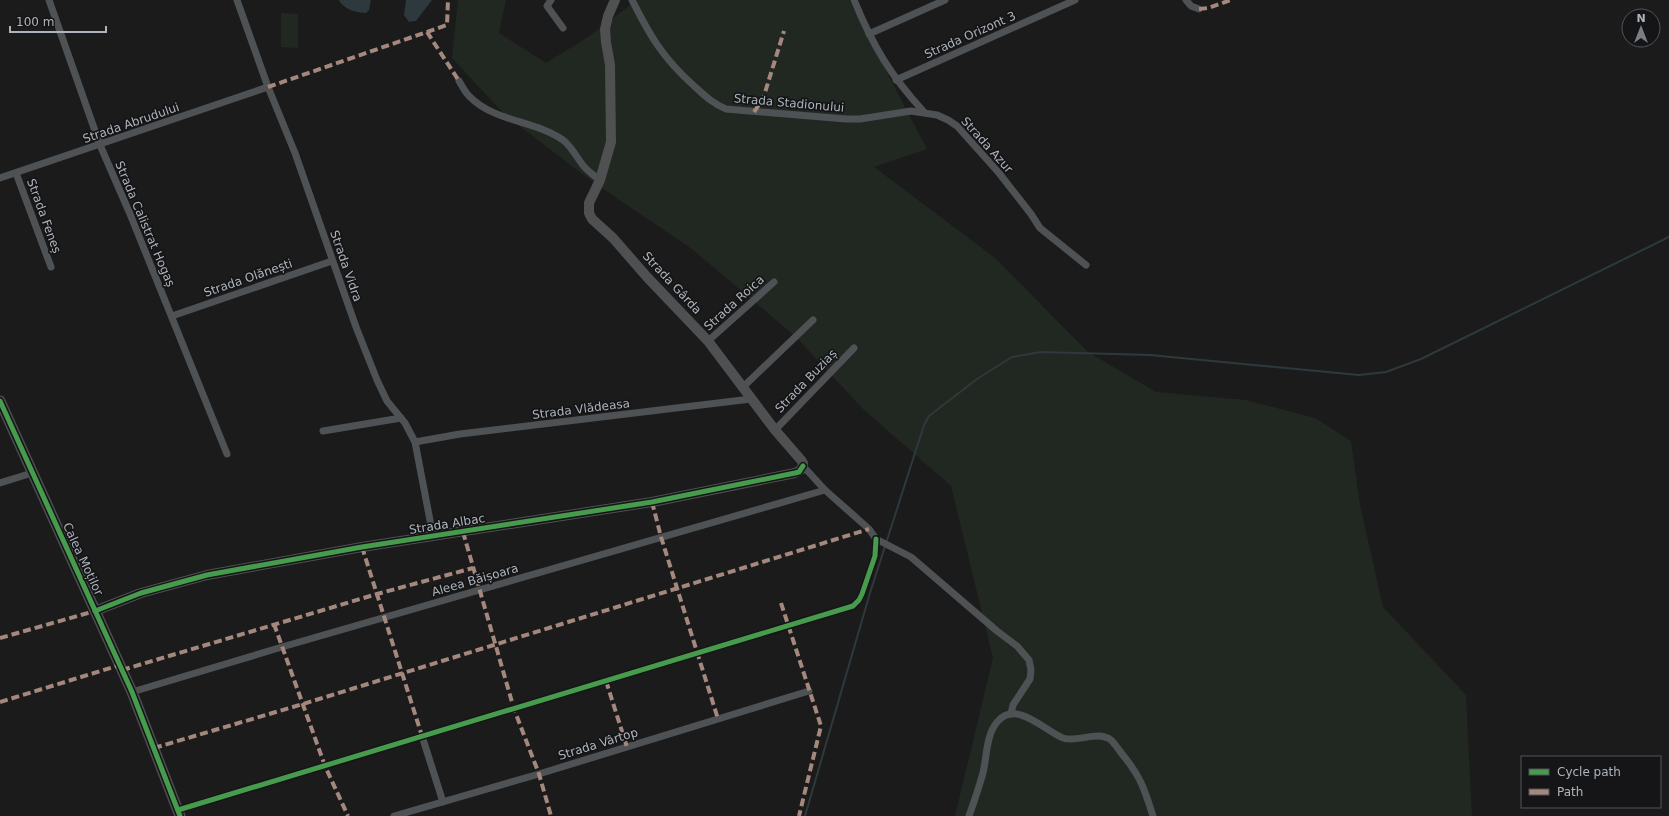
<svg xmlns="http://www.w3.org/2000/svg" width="1669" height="816" viewBox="0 0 1669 816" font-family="'DejaVu Sans',sans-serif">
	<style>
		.green { fill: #212821 }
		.water { fill: #2e393d }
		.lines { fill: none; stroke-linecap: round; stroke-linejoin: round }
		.stream { stroke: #2e393d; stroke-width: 2 }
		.street { stroke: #4f5254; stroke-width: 7 }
		.secondary { stroke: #4e5052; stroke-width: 10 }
		.primary { stroke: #4c4d50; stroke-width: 11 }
		.quiet { stroke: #a5887d; stroke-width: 4; stroke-dasharray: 8 4; stroke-linecap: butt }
		.cycleway-casing { stroke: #151517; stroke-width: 8 }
		.cycleway { stroke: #469c4c; stroke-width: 5 }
		.labels { text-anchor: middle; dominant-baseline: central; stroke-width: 3.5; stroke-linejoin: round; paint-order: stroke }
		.street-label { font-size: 12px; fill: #adb4bb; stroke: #151517 }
	</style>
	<rect width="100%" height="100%" fill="#1b1b1b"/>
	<g class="green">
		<polygon points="458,0 506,0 499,33 546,63 588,37 637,0 849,0 927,149 874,167 995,258 1088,352 1156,392 1246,400 1315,418 1351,441 1360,505 1383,607 1466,695 1472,816 955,816 993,658 951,486 863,409 796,337 692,249 593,182 505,115 452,58"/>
		<polygon points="281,13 298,14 298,48 281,47"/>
	</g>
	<g class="water">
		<path d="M339,0H371L369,10L366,13C356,13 343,9 339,0Z"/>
		<polygon points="406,0 432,0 416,21 409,22 404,15"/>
	</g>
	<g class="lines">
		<polyline class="stream" points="805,816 870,593 924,425 929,416 977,379 1012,357 1041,352 1150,355 1359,375 1386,372 1421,359 1669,237"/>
		<g class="street">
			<polyline points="49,0 100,145 130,214 227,454"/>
			<polyline points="237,0 268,87 295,153 356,327 377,380 387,401 405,423 415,442 433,536"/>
			<polyline points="551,0 547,6 563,28"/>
			<path d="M632,0C650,36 663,58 693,85C704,95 713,104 726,109L846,119H860L911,111L937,115L948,120L957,126L999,173L1031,214L1040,228L1086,265"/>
			<path d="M854,0C873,46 890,75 924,112"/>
			<polyline points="1186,0 1191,6 1199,9"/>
			<polyline points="869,34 945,0"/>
			<polyline points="896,80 1075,0"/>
			<path d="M459,81C462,86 465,92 469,96C494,122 534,120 563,140C571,146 576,156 582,164C587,171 593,175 600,180"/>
			<polyline points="16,173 51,267"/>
			<polyline points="0,178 268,87"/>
			<polyline points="172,316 332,261"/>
			<polyline points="708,341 774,282"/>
			<polyline points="742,388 813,320"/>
			<polyline points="775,430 854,348"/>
			<polyline points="323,431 401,418"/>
			<polyline points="415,442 460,434 751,399"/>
			<polyline points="803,466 825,490 869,529 876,539"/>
			<polyline points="0,483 32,473"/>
			<polyline points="876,539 911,557 997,631 1017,646 1029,660 1031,670 1030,679 1013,705 1011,714"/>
			<polyline points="132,692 282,647 825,490"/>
			<polyline points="422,736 443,802"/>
			<polyline points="178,810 853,606 859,600 862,594 875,556 876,539"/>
			<polyline points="394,816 539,774 809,691"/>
			<path d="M969,816C974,802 979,787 983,773C987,756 986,734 998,721C1017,700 1045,731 1063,738C1078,743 1097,730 1111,740C1115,744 1119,750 1122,754C1141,777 1144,788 1153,816"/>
		</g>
		<polyline class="secondary" points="95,611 141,593 207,575 362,547 652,502 795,473 802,469 803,463 801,460 775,430 708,341 647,277 613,238 592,219 589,213 589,203 600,180 611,142 610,65 606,42 605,29 608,16 615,0"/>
		<polyline class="primary" points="0,401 132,692 180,816"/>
		<g class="quiet">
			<polyline points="1199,9 1208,8 1231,0"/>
			<polyline points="427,32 459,81"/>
			<polyline points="268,87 447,25 448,0"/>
			<polyline points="754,112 763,99 784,31"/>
			<polyline points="652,502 661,537 718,719"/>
			<polyline points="463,532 514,709 539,774 551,816"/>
			<polyline points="362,547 422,736"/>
			<polyline points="781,603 821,726 799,816"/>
			<polyline points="274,624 325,766 348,816"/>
			<polyline points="0,638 95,611"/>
			<polyline points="122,670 377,594 473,568"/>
			<polyline points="606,681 627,747"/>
			<polyline points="0,702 120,665"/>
			<polyline points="154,748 303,704 869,529"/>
		</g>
		<g class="cycleway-casing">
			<g id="cycleway">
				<polyline points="0,401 132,692 180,816"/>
				<polyline points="95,611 141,593 207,575 362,547 652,502 795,473 799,472 803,466"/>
				<polyline points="178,810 853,606 859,600 862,594 875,556 876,539"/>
			</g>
		</g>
		<use href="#cycleway" class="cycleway"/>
	</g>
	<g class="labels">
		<g class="street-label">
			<text transform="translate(970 35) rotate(-24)">Strada Orizont 3</text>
			<text transform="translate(789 103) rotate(5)">Strada Stadionului</text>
			<text transform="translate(131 123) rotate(-19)">Strada Abrudului</text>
			<text transform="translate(987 145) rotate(48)">Strada Azur</text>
			<text transform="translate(44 216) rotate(70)">Strada Feneș</text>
			<text transform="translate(145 224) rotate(67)">Strada Calistrat Hogaș</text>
			<text transform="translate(346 266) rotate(71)">Strada Vidra</text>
			<text transform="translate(248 278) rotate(-19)">Strada Olănești</text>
			<text transform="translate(672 283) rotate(47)">Strada Gârda</text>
			<text transform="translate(734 303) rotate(-42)">Strada Roica</text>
			<text transform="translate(806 381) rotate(-46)">Strada Buziaș</text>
			<text transform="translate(581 409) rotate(-7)">Strada Vlădeasa</text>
			<text transform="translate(447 524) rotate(-9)">Strada Albac</text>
			<text transform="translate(83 559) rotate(65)">Calea Moților</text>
			<text transform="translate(475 580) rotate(-16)">Aleea Băișoara</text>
			<text transform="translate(598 744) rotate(-17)">Strada Vârtop</text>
		</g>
	</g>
	<rect x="1521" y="756" width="140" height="52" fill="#151517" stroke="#525559"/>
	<rect x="1529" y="769" width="20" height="6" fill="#469c4c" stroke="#525559"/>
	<text x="1557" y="776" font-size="12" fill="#adb4bb">Cycle path</text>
	<rect x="1529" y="789" width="20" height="6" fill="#a5887d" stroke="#525559"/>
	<text x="1557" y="796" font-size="12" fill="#adb4bb">Path</text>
	<g transform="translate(1641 28)"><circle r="19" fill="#151517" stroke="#525559"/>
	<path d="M0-3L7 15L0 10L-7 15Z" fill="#7a7e83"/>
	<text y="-6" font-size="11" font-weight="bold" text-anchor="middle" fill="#adb4bb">N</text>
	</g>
	<path d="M10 26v6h96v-6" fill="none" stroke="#adb4bb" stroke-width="2"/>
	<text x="16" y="26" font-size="12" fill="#adb4bb" stroke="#151517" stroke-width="3" paint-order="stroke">100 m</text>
</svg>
